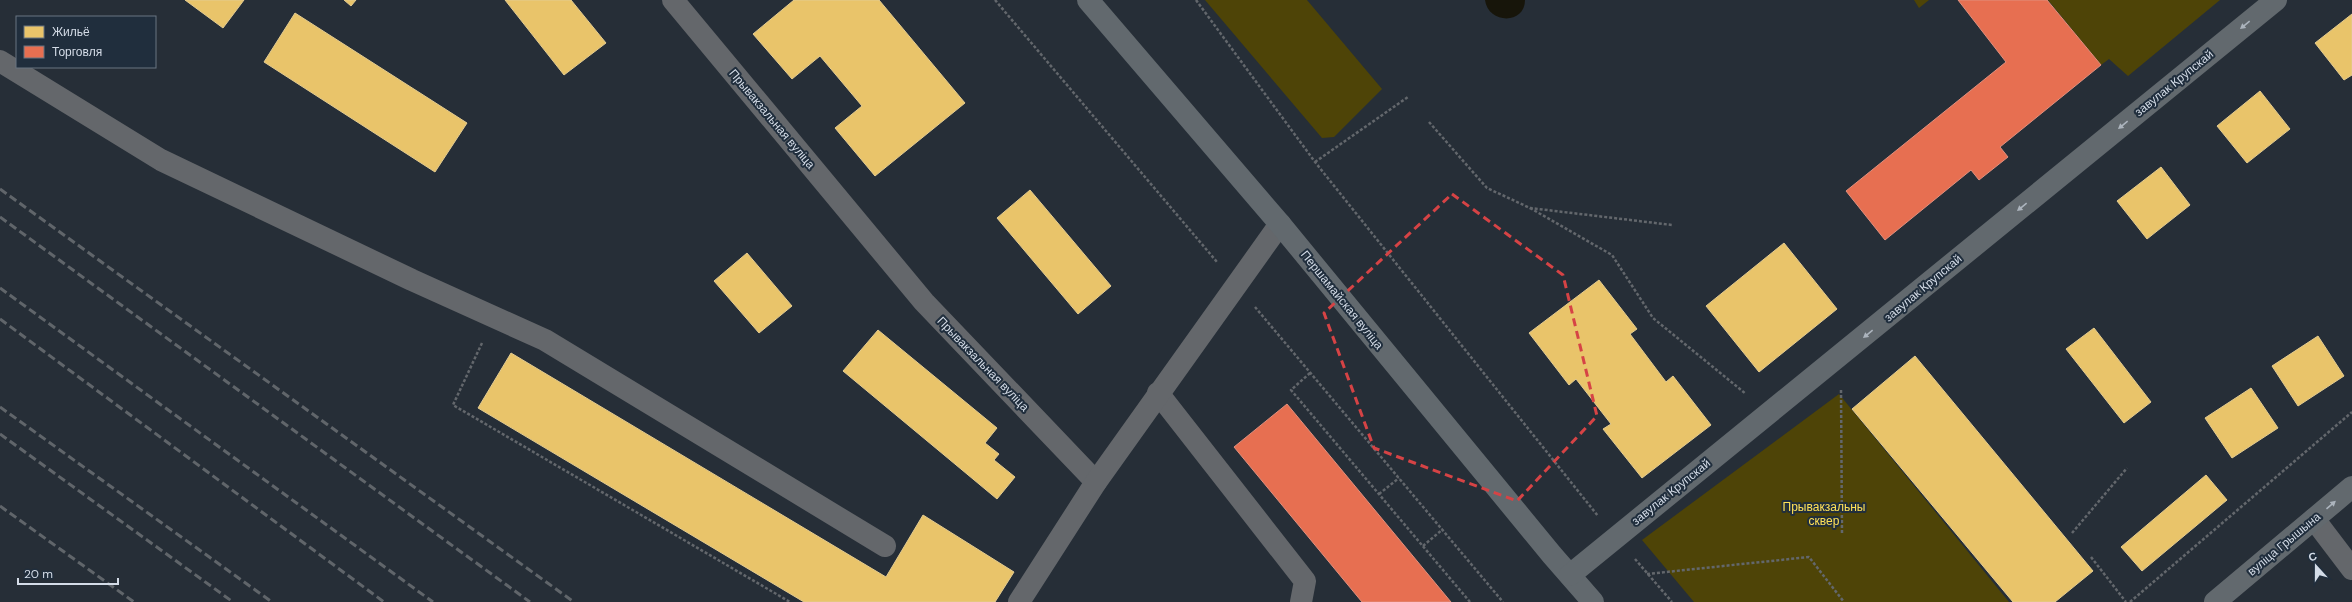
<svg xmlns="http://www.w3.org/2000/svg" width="2352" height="602" viewBox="0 0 2352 602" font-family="'DM Sans',sans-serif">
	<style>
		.green { fill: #4e4407 }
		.water { fill: #17150a }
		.homes { fill: #e9c46a; stroke: #e3cb90 }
		.shops { fill: #e76f51; stroke: #e1907e }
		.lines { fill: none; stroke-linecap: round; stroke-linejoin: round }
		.path { stroke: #63676c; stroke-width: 2.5; stroke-dasharray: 3 2; stroke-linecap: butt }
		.minor { stroke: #64676b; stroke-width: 22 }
		.major { stroke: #62696e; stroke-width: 22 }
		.rail { stroke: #60656a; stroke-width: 3; stroke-dasharray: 8 4; stroke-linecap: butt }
		.oneway { fill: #acb4bd }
		.marked { fill: none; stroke: #d64345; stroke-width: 3; stroke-dasharray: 8 5; stroke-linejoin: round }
		.labels { text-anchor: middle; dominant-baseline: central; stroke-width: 4; stroke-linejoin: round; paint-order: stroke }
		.street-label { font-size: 12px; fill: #d4dce7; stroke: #202e3d }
		.park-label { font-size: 12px; fill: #fee057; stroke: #202e3d }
	</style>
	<rect width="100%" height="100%" fill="#262e37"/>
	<g class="green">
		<polygon points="1205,0 1307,0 1382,89 1334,137 1322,138"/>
		<polygon points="1914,0 1929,0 1919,8"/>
		<polygon points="2048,0 2220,0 2128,76 2109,59 2101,65"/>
		<polygon points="1839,394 2009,602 1694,602 1642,540"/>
	</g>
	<path class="water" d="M1485,0H1525C1525,25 1488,24 1485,0Z"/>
	<g class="homes">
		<polygon points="185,0 244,0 223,28"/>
		<polygon points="344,0 356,0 351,6"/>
		<polygon points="505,0 571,0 606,43 564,75"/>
		<polygon points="794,0 879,0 965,103 875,176 835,128 862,106 820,56 792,79 753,34"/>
		<polygon points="295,13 467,123 435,172 264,62"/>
		<polygon points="2352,14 2352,75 2344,80 2315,43"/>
		<polygon points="2260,91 2290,129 2247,163 2217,126"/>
		<polygon points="2161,167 2190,205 2147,239 2117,201"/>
		<polygon points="1030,190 1111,286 1078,314 997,218"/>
		<polygon points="1784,243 1837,309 1759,372 1706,306"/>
		<polygon points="747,253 792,306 759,333 714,281"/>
		<polygon points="1599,280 1637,329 1630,334 1666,382 1673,376 1711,425 1642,478 1603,429 1611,424 1576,379 1569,385 1529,333"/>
		<polygon points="2094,328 2151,402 2124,423 2066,349"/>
		<polygon points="878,330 997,428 985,443 999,454 994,460 1015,477 997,499 843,371"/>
		<polygon points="2318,336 2344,376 2298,406 2272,366"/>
		<polygon points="511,353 886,577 923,515 1014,572 995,602 804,602 478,408"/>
		<polygon points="1915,356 2093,571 2055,602 2013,602 1852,409"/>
		<polygon points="2251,388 2278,428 2232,458 2205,418"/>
		<polygon points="2206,475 2227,500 2142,571 2121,547"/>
	</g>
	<g class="shops">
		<polygon points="1958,0 2047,0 2101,65 2000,147 2008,157 1979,180 1971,170 1885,240 1846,191 2006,62"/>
		<polygon points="1287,404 1451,602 1362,602 1234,447"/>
	</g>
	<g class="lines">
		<g class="path">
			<polyline points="995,0 1217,262"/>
			<polyline points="1196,0 1315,162 1598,516"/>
			<polyline points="1429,122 1487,188 1530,208 1672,225"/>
			<polyline points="1315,162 1408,97"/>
			<polyline points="1530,208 1612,255 1653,318 1746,394"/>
			<polyline points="1255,307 1503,602"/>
			<polyline points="482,343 453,405 790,602"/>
			<polyline points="1310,373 1291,390 1470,602"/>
			<polyline points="1841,390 1842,534"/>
			<polyline points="1379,494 1399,478"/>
			<polyline points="2072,533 2127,468"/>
			<polyline points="1423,546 1443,529"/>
			<polyline points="2091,557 2126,602"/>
			<polyline points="1635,559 1672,602"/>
			<polyline points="1647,574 1809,557 1844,602"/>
			<polyline points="2130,602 2352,412"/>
		</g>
		<g class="minor">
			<polyline points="673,0 924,302 1096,482"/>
			<polyline points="0,61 161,160 412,280 545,340 885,546"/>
			<polyline points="1158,393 1305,581 1301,602"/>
			<polyline points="2314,519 2352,569"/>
			<polyline points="1019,602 1096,482 1280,224"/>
		</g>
		<g class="major">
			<polyline points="1088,0 1280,224 1552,555 1593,602"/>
			<polyline points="1570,575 2276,0"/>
			<polyline points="2215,602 2352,487"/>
		</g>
		<g class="rail">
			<polyline points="0,189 574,602"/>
			<polyline points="0,217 530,602"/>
			<polyline points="0,288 433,602"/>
			<polyline points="0,319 384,602"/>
			<polyline points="0,407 272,602"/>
			<polyline points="0,434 233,602"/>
			<polyline points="0,506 134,602"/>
		</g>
	</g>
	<defs><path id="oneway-solid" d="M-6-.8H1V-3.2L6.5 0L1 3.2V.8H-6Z"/></defs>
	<g class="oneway">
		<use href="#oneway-solid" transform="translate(2245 25) rotate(141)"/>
		<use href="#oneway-solid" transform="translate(2123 125) rotate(141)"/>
		<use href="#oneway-solid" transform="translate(2022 207) rotate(141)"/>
		<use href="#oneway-solid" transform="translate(1868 334) rotate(141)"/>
		<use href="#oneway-solid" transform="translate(2331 505) rotate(-41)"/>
	</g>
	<path class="marked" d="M1452,194L1563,275L1597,416L1517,501L1374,448L1324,313Z"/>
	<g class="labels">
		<g class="street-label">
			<text transform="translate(2174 83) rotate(-39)">завулак Крупскай</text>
			<text transform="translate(772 119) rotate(50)">Прывакзальная вуліца</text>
			<text transform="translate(1923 288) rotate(-40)">завулак Крупскай</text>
			<text transform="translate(1342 300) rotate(51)">Першамайская вуліца</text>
			<text transform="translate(983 364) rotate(46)">Прывакзальная вуліца</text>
			<text transform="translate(1671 492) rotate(-39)">завулак Крупскай</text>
			<text transform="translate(2284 544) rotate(-40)">вуліца Грышына</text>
		</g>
		<g class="park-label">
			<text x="1824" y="507">Прывакзальны<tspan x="1824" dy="14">сквер</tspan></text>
		</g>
	</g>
	<rect x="16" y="16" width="140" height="52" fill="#202e3d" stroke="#687481"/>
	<rect x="24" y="26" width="20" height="12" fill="#e9c46a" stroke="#687481"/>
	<text x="52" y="36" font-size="12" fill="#d4dce7">Жильё</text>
	<rect x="24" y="46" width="20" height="12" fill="#e76f51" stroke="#687481"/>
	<text x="52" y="56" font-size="12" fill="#d4dce7">Торговля</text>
	<g transform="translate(2316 566) rotate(339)" stroke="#202e3d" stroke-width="3" paint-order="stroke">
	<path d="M0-3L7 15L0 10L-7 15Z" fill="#d4dce7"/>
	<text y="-6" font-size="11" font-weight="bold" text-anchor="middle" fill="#d4dce7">С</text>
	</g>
	<path d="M18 578v6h100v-6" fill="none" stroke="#d4dce7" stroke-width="2"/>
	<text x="24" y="578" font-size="12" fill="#d4dce7" stroke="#202e3d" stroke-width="3" paint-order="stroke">20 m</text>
</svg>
